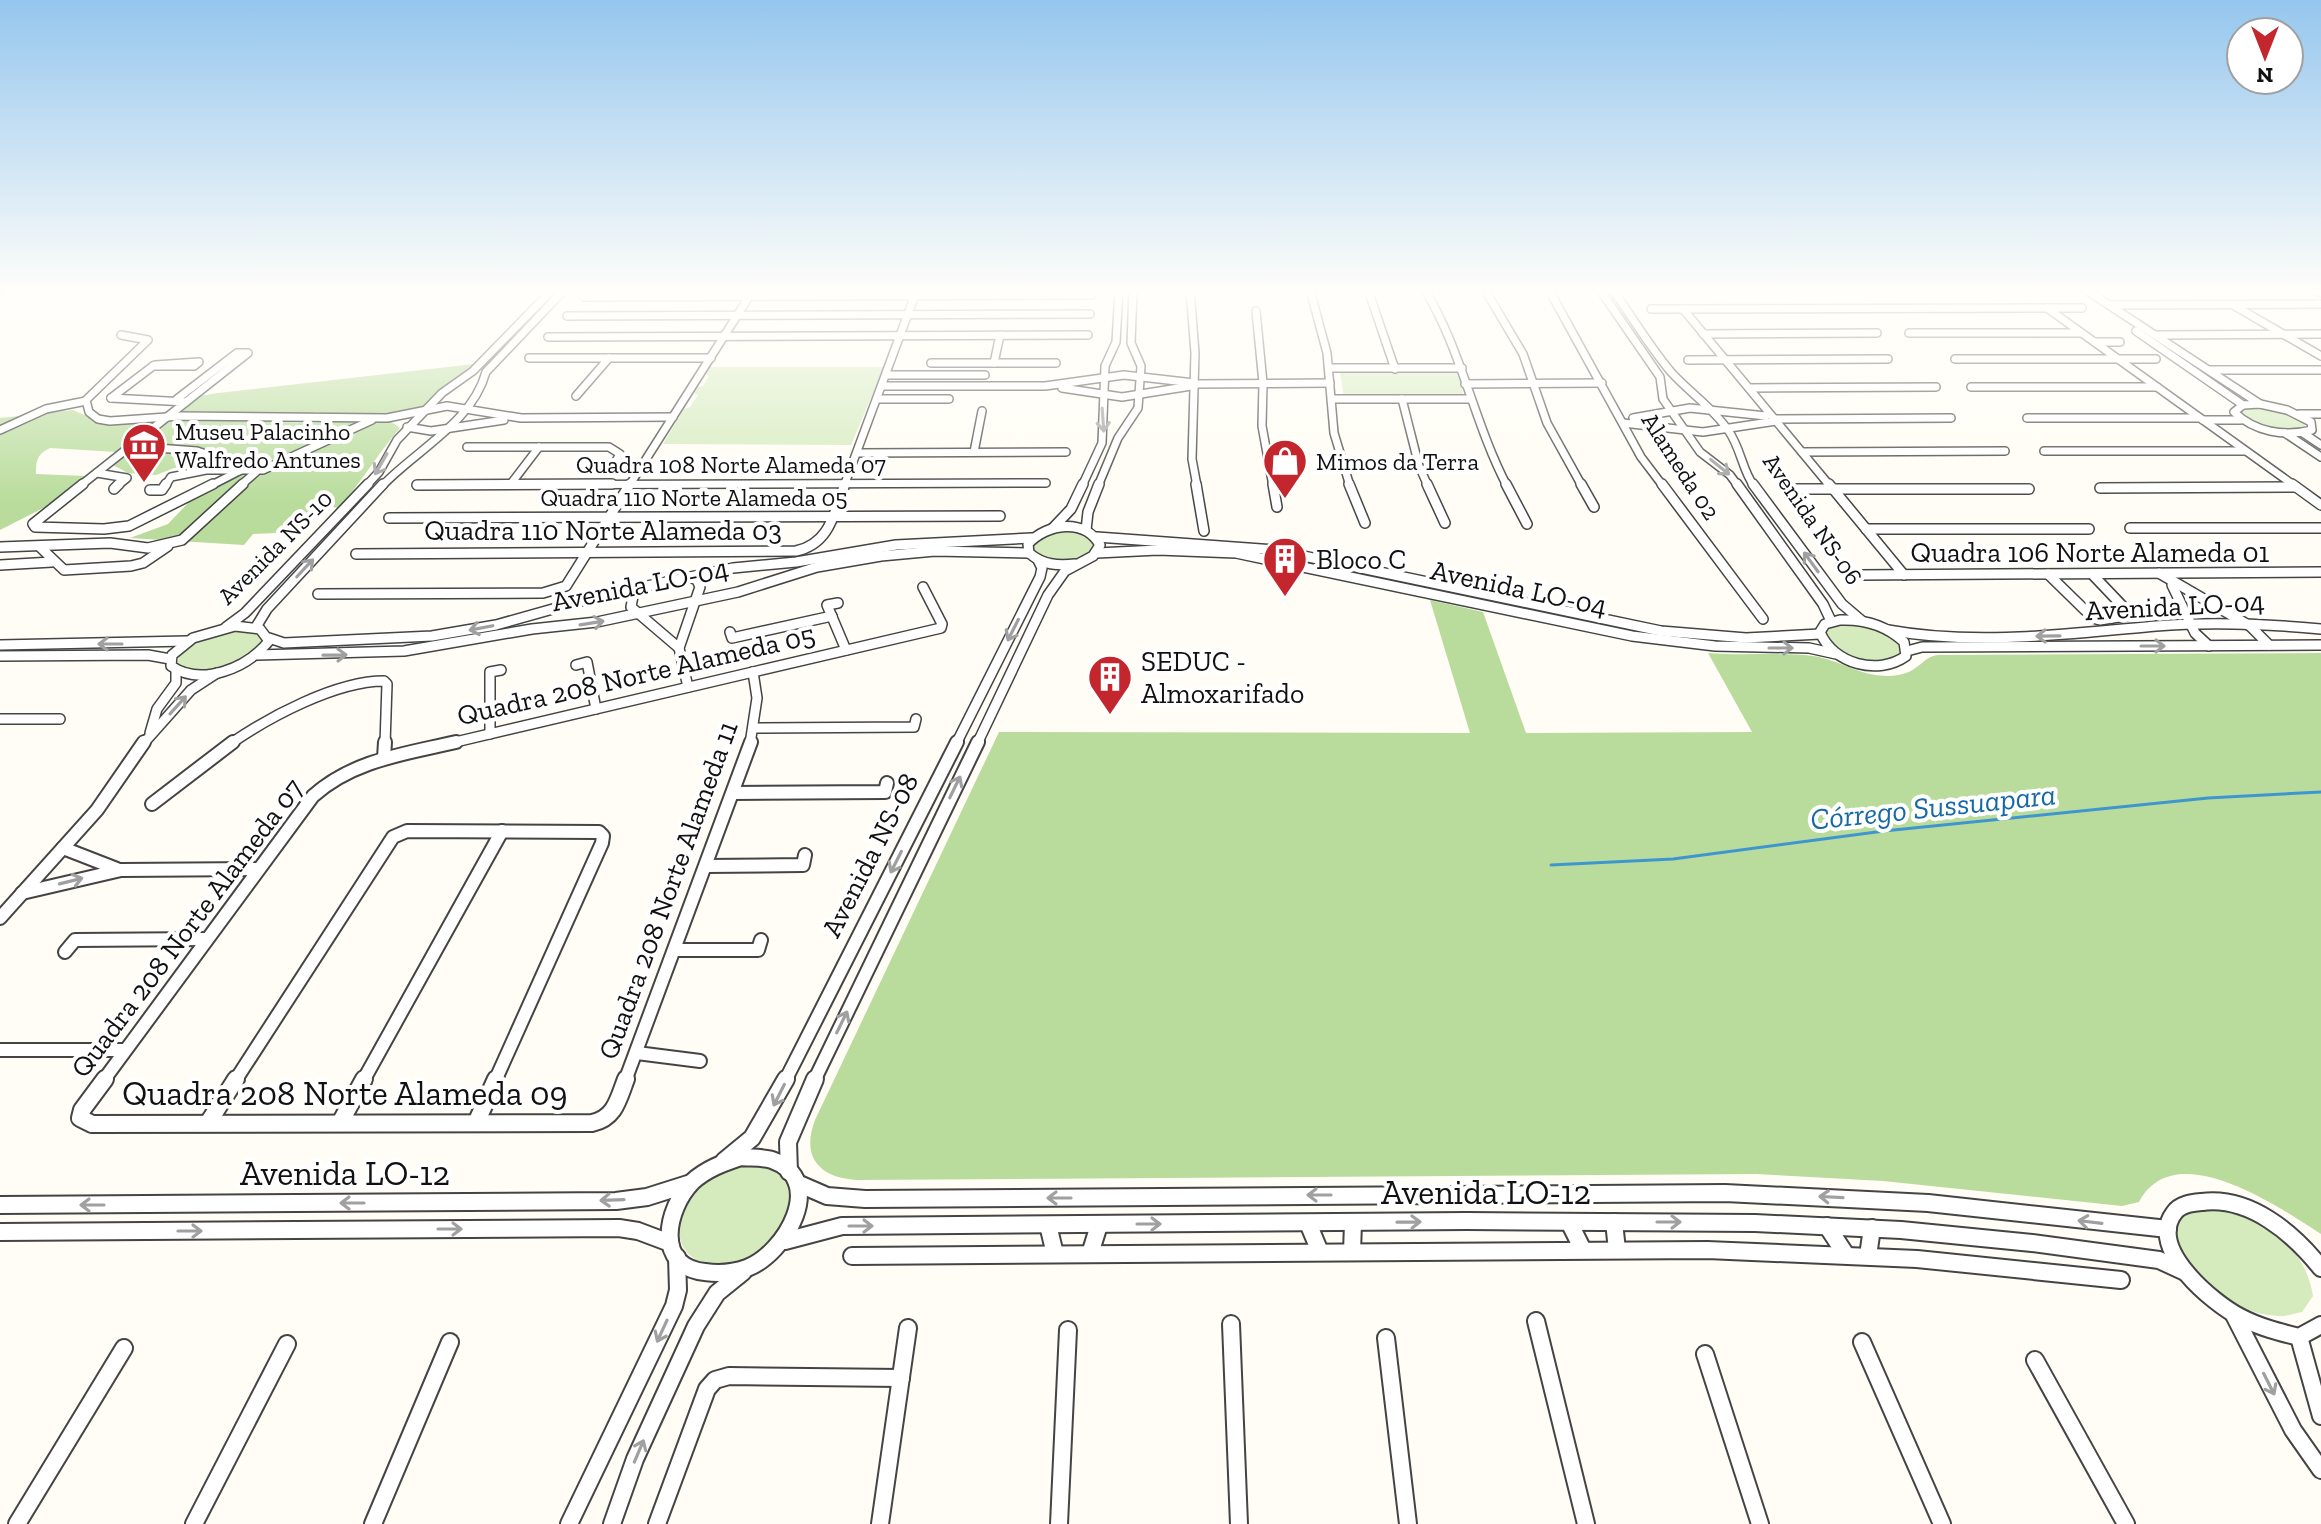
<svg xmlns="http://www.w3.org/2000/svg" width="2321" height="1524" viewBox="0 0 2321 1524" font-family="'Zilla Slab',serif">
	<style>
		.green { fill: #d5ebbd }
		.forest { fill: #b9dc9c }
		.lines { fill: none; stroke-linecap: round; stroke-linejoin: round }
		.stream { stroke: #3f96cf; stroke-width: 3 }
		.minor-far3-casing { stroke: #444; stroke-width: 10 }
		.minor-far2-casing { stroke: #444; stroke-width: 12 }
		.minor-far1-casing { stroke: #444; stroke-width: 16 }
		.minor-casing { stroke: #444; stroke-width: 20 }
		.major-casing { stroke: #222; stroke-width: 4 }
		.minor-far3 { stroke: #fff; stroke-width: 7 }
		.minor-far2 { stroke: #fff; stroke-width: 9 }
		.minor-far1 { stroke: #fff; stroke-width: 12 }
		.minor { stroke: #fff; stroke-width: 16 }
		.major { fill: #f9d66b; fill-rule: evenodd }
		.oneway { stroke: #a0a0a0 }
		.labels { text-anchor: middle; dominant-baseline: central; stroke-width: 8; stroke-linejoin: round; paint-order: stroke }
		.far-poi-label { font-size: 24px; fill: #111; stroke: #fff; text-anchor: start }
		.far-street-label { font-size: 24px; fill: #111; stroke: #fff }
		.street-label { font-size: 28px; fill: #111; stroke: #fff }
		.poi-label { font-size: 28px; fill: #111; stroke: #fff; text-anchor: start }
		.water-label { font-size: 30px; font-style: italic; fill: #1768a6; stroke: #fff }
		.near-street-label { font-size: 34px; fill: #111; stroke: #fff }
	</style>
	<rect width="100%" height="100%" fill="#fffdf5"/>
	<g class="green">
		<polygon points="710,367 884,367 851,445 663,444 684,409 690,407 698,395 694,393 698,387 703,386 709,376 706,374"/>
		<polygon points="1340,372 1459,372 1464,398 1344,397"/>
		<path d="M2254,406L2279,410L2304,421L2305,427C2287,435 2254,429 2241,412Z"/>
		<path d="M1064,529L1089,535L1096,546C1083,569 1051,562 1033,551L1036,539Z"/>
		<path d="M1837,623C1856,624 1904,626 1900,654C1873,670 1844,658 1825,636L1828,628Z"/>
		<path d="M231,629L259,632L262,643C242,667 206,677 177,666L180,652L201,637Z"/>
		<path d="M738,1165C824,1157 790,1262 725,1265C668,1268 667,1209 704,1181C713,1174 727,1170 738,1165Z"/>
		<path d="M2209,1206C2258,1216 2305,1243 2313,1296L2302,1312C2295,1313 2285,1317 2278,1316C2230,1314 2178,1272 2175,1224L2187,1210Z"/>
	</g>
	<g class="forest">
		<polygon points="474,364 425,405 402,414 333,416 317,412 307,414 178,411 194,397 218,393"/>
		<path d="M73,410L96,420L159,419L116,452L50,448C37,454 36,461 36,474L86,476L65,497L0,530V418Z"/>
		<path d="M165,419L308,423L389,420L400,428C377,454 361,483 339,508L327,506L308,520L299,532L253,534L244,545L130,538L168,524L189,502L249,470C235,460 219,452 202,450C182,447 158,450 139,441Z"/>
		<polygon points="140,450 195,454 232,466 174,468 156,475 128,473 113,465 129,451"/>
		<path d="M1430,600L1483,612L1526,733L1752,732L1708,653C1743,656 1779,652 1813,656C1840,660 1861,677 1890,676C1919,675 1922,656 1938,655L2321,653V1234C2280,1208 2175,1134 2139,1202L2122,1206L1883,1181L1756,1174L857,1180C819,1178 801,1157 815,1120L999,732L1470,733Z"/>
	</g>
	<g class="lines">
		<polyline class="stream" points="1551,865 1673,859 1884,831 2208,798 2321,792"/>
		<g class="minor-far3-casing">
			<g id="minor-far3">
				<polyline points="1190,290 1195,353 1192,459 1197,486"/>
				<polyline points="1310,290 1327,353 1334,433 1350,486"/>
				<polyline points="1368,290 1395,369"/>
				<path d="M1425,290C1462,351 1474,423 1507,486"/>
				<polyline points="1549,290 1641,457 1663,486"/>
				<polyline points="1600,290 1660,377 1663,399 1700,452 1730,475 1738,486"/>
				<path d="M1613,290C1632,317 1650,347 1671,372C1689,392 1712,407 1728,430C1741,448 1742,470 1754,486"/>
				<polyline points="2086,290 2260,404"/>
				<polyline points="2314,290 2321,293"/>
				<polyline points="1488,295 1523,354 1547,423 1582,486"/>
				<polyline points="584,297 1092,295"/>
				<polyline points="2110,305 2321,304"/>
				<polyline points="2233,305 2321,356"/>
				<polyline points="2047,308 2295,486"/>
				<polyline points="1651,309 2082,308"/>
				<polyline points="1683,309 1830,486"/>
				<polyline points="1256,311 1263,383 1262,426 1273,486"/>
				<polyline points="567,316 1090,314"/>
				<polyline points="2136,331 2243,405"/>
				<polyline points="1909,333 2080,333"/>
				<polyline points="1703,334 1877,333"/>
				<polyline points="121,335 148,340 86,400 89,412 98,419 110,421 181,416 387,418 447,406 521,418 673,417"/>
				<polyline points="2158,335 2321,334"/>
				<polyline points="548,337 1088,335"/>
				<polyline points="2095,342 2120,342"/>
				<polyline points="529,358 711,358"/>
				<polyline points="1955,359 2156,359"/>
				<polyline points="1688,360 1888,359"/>
				<polygon points="199,362 194,366 153,366 155,365"/>
				<polyline points="931,363 1056,363"/>
				<polyline points="994,363 1000,335"/>
				<polyline points="1329,368 1462,368"/>
				<polyline points="2210,370 2321,370"/>
				<polyline points="887,375 985,375"/>
				<polyline points="1194,384 1330,383"/>
				<polyline points="1465,384 1602,383"/>
				<polyline points="882,386 1045,386 1124,375 1194,383"/>
				<polyline points="1971,387 2157,387"/>
				<polyline points="1062,388 1122,397 1191,386"/>
				<polyline points="1749,388 1936,387"/>
				<polyline points="576,396 609,358"/>
				<polyline points="111,398 153,366"/>
				<polyline points="177,399 237,353 248,353 186,402"/>
				<polyline points="877,399 949,399"/>
				<polyline points="1332,399 1470,399"/>
				<polyline points="1402,399 1419,466 1428,486"/>
				<path d="M2260,404L2287,410L2311,422L2312,430C2284,437 2255,432 2234,412L2243,405Z"/>
				<polyline points="2299,414 2321,414"/>
				<polyline points="1633,418 1690,408 1766,416"/>
				<polyline points="2027,418 2199,418"/>
				<polyline points="1774,419 1951,418"/>
				<polyline points="2203,420 2241,420"/>
				<polyline points="1623,423 1703,432 1776,421"/>
				<polyline points="407,427 431,431 504,420"/>
				<polyline points="0,430 46,409 86,401"/>
				<polyline points="2285,433 2321,457"/>
				<polyline points="2303,433 2321,445"/>
				<polyline points="131,446 197,451 235,464 239,471"/>
				<polyline points="467,447 609,447 620,454 613,466 633,464"/>
				<polyline points="2044,451 2245,451"/>
				<polyline points="974,452 982,411"/>
				<polyline points="1802,452 2005,451"/>
				<polyline points="858,453 1066,452"/>
				<polyline points="97,473 127,478 117,486"/>
				<polyline points="417,485 1046,483"/>
				<polyline points="510,485 539,447"/>
				<polyline points="80,486 186,402 111,398"/>
				<polyline points="165,486 171,477 206,470 263,470 372,420"/>
				<polyline points="210,486 239,471"/>
				<polyline points="240,486 256,472"/>
				<polyline points="366,486 379,472 397,440 442,393 473,371 552,290"/>
				<path d="M382,486C416,450 472,423 486,372L564,290"/>
				<polyline points="629,486 752,292"/>
				<polyline points="844,486 915,295"/>
				<polyline points="1082,486 1102,443 1105,366 1116,342 1119,290"/>
				<polyline points="1098,486 1118,438 1138,408 1141,366 1131,343 1133,290"/>
			</g>
		</g>
		<g class="minor-far2-casing">
			<g id="minor-far2">
				<polyline points="83,484 33,524 35,527 104,529 129,526 213,484"/>
				<polyline points="1196,484 1204,531"/>
				<polyline points="1273,484 1277,507"/>
				<polyline points="1349,484 1365,523"/>
				<polyline points="1427,484 1445,523"/>
				<polyline points="1506,484 1527,524"/>
				<polyline points="1581,484 1594,507"/>
				<polyline points="1662,484 1763,619"/>
				<polyline points="1737,484 1823,604 1831,621"/>
				<polyline points="1753,484 1842,604 1862,621"/>
				<polyline points="1829,484 1904,575"/>
				<polyline points="2292,484 2321,505"/>
				<polyline points="417,485 612,484"/>
				<polyline points="2100,488 2296,487"/>
				<polyline points="114,489 119,484"/>
				<polyline points="1788,489 2029,489"/>
				<polyline points="150,490 162,490 166,484"/>
				<polyline points="389,518 1000,516"/>
				<polyline points="1053,528 1071,509 1083,484"/>
				<polyline points="2130,528 2321,528"/>
				<polyline points="1866,529 2089,529"/>
				<polyline points="1086,530 1088,512 1099,484"/>
				<polyline points="1097,537 1275,550 1661,631 1746,638 1820,634"/>
				<polyline points="0,547 110,543 148,548 182,540 243,484"/>
				<polyline points="40,547 64,570 131,566 143,563 168,546"/>
				<polyline points="1097,553 1158,550 1236,553 1632,636 1715,646 1809,648 1836,654"/>
				<path d="M356,554L796,551C830,544 834,513 845,484"/>
				<polyline points="0,565 52,562"/>
				<polyline points="2159,573 2250,626 2269,645"/>
				<polyline points="2048,574 2093,618 2100,620 2131,615 2092,574"/>
				<polyline points="1859,575 2321,572"/>
				<polyline points="2172,585 2195,633 2209,646"/>
				<polyline points="642,588 633,596 631,607 679,648"/>
				<polyline points="318,594 543,593 566,586 630,484"/>
				<polyline points="838,603 827,605 846,650"/>
				<path d="M1840,620C1865,619 1886,625 1904,642L1906,656C1878,676 1833,664 1820,632L1825,624Z"/>
				<path d="M235,626L260,629L269,641C247,668 202,687 171,666L172,655L193,638Z"/>
				<polyline points="226,627 245,613 368,484"/>
				<polyline points="256,627 267,609 383,484"/>
				<path d="M1888,630C1975,646 2068,634 2156,626C2210,622 2267,624 2321,629"/>
				<polyline points="730,632 732,638 832,616"/>
				<polyline points="269,638 284,643 432,636 496,625 599,596 733,568 796,562 896,545 1032,538"/>
				<polyline points="0,645 187,641"/>
				<polyline points="1907,651 1922,647 2321,645"/>
				<polyline points="257,655 404,651 532,629 597,622 738,592 817,567 881,556 935,551 1029,553"/>
				<polyline points="0,656 148,655 170,659"/>
				<polyline points="576,665 587,662 596,709"/>
				<polyline points="753,672 941,628 942,624 923,587"/>
				<polyline points="688,687 679,648 700,587 697,580 690,577"/>
				<polyline points="0,719 60,719"/>
				<polyline points="754,728 914,727 916,719"/>
				<polyline points="150,733 157,709 176,683 176,671"/>
				<polyline points="490,734 490,672 501,670"/>
				<polyline points="143,744 191,690 217,673"/>
				<path d="M230,744C269,717 336,681 384,681L387,684L385,744"/>
				<polyline points="447,744 753,672"/>
				<polyline points="750,744 757,698 753,672"/>
				<polyline points="956,744 1040,577 1042,568 1038,560"/>
				<path d="M977,744L1048,595L1065,571L1093,556L1100,545C1085,518 1047,523 1028,544L1029,553C1043,565 1058,566 1075,564"/>
			</g>
		</g>
		<g class="minor-far1-casing">
			<g id="minor-far1">
				<polyline points="384,758 385,742"/>
				<polyline points="733,793 885,792 887,783"/>
				<polyline points="152,804 233,742"/>
				<polyline points="63,848 117,869"/>
				<polyline points="706,866 803,865 805,855"/>
				<polyline points="22,893 121,870 258,869"/>
				<polyline points="0,918 97,810 144,742"/>
				<polyline points="675,950 758,950 761,940"/>
				<polyline points="65,952 75,940 207,939"/>
				<polyline points="0,1050 125,1050"/>
				<polyline points="637,1053 700,1061"/>
				<path d="M103,1081L313,796C353,760 405,754 456,742"/>
				<polyline points="235,1081 393,837 407,831 599,832 603,836 602,843 495,1081"/>
				<polyline points="363,1081 502,831"/>
				<polyline points="625,1081 751,742"/>
				<polyline points="785,1081 957,742"/>
				<polyline points="814,1081 978,742"/>
			</g>
		</g>
		<g class="minor-casing">
			<g id="minor">
				<path d="M105,1079L82,1110L80,1118L92,1124L592,1123C615,1118 618,1100 626,1079"/>
				<polyline points="208,1123 236,1079"/>
				<polyline points="340,1123 364,1079"/>
				<polyline points="476,1123 496,1079"/>
				<path d="M741,1157C750,1158 763,1157 772,1160C828,1180 785,1254 747,1268C733,1273 719,1274 705,1272C654,1267 666,1209 692,1182C706,1169 723,1163 741,1157Z"/>
				<polyline points="724,1161 752,1138 786,1079"/>
				<polyline points="789,1172 788,1142 815,1079"/>
				<polyline points="797,1183 827,1196 865,1199 1725,1193 1928,1203 2168,1229"/>
				<polyline points="0,1205 616,1201 647,1197 688,1184"/>
				<polyline points="1569,1222 1583,1250"/>
				<polyline points="1614,1222 1617,1250"/>
				<polyline points="1308,1223 1320,1252"/>
				<polyline points="1048,1225 1055,1254"/>
				<polyline points="1827,1226 1846,1255"/>
				<polyline points="0,1232 619,1228 638,1231 670,1243"/>
				<polyline points="785,1241 842,1226 1467,1221 1755,1223 1901,1230 2032,1243 2159,1260 2185,1272"/>
				<polyline points="1352,1252 1353,1223"/>
				<polyline points="1090,1254 1099,1225"/>
				<polyline points="852,1256 1707,1250 1917,1259 2121,1280"/>
				<polyline points="1868,1256 1872,1228"/>
				<path d="M2321,1268C2293,1233 2250,1196 2202,1202C2192,1203 2180,1204 2174,1213C2147,1249 2213,1303 2240,1317C2259,1327 2279,1332 2299,1337L2321,1325"/>
				<polyline points="2234,1315 2293,1430 2321,1470"/>
				<polyline points="1536,1321 1586,1524"/>
				<polyline points="1231,1324 1239,1524"/>
				<polyline points="2299,1337 2321,1416"/>
				<polyline points="1386,1338 1408,1524"/>
				<polyline points="1862,1342 1942,1524"/>
				<polyline points="1705,1354 1760,1524"/>
				<polyline points="2035,1360 2126,1524"/>
				<polyline points="17,1524 124,1348"/>
				<polyline points="194,1524 287,1344"/>
				<polyline points="373,1524 450,1342"/>
				<polyline points="569,1524 674,1306 678,1290 677,1257"/>
				<polyline points="612,1524 635,1459 696,1326 717,1293 743,1272"/>
				<polyline points="657,1524 707,1389 715,1380 729,1376 901,1378"/>
				<polyline points="880,1524 908,1328"/>
				<polyline points="1059,1524 1068,1330"/>
			</g>
		</g>
		<g class="major-casing">
			<polygon id="major" points="0,290 10,290 0,293"/>
		</g>
		<use href="#minor-far3" class="minor-far3"/>
		<use href="#minor-far2" class="minor-far2"/>
		<use href="#minor-far1" class="minor-far1"/>
		<use href="#minor" class="minor"/>
		<use href="#major" class="major"/>
	</g>
	<defs><path id="oneway-shaft" d="M-6 0H5M1.5-3L5.5 0L1.5 3" fill="none" stroke-width="1.6" stroke-linecap="round" stroke-linejoin="round" transform="scale(2)"/></defs>
	<g class="oneway">
		<use href="#oneway-shaft" transform="translate(1103 420) rotate(86)"/>
		<use href="#oneway-shaft" transform="translate(381 464) rotate(120)"/>
		<use href="#oneway-shaft" transform="translate(1720 467) rotate(39)"/>
		<use href="#oneway-shaft" transform="translate(1811 562) rotate(-126)"/>
		<use href="#oneway-shaft" transform="translate(305 568) rotate(-47)"/>
		<use href="#oneway-shaft" transform="translate(592 623) rotate(-9)"/>
		<use href="#oneway-shaft" transform="translate(481 628) rotate(169)"/>
		<use href="#oneway-shaft" transform="translate(1013 630) rotate(117)"/>
		<use href="#oneway-shaft" transform="translate(2048 636) rotate(179)"/>
		<use href="#oneway-shaft" transform="translate(110 644) rotate(180)"/>
		<use href="#oneway-shaft" transform="translate(2153 646)"/>
		<use href="#oneway-shaft" transform="translate(1781 648)"/>
		<use href="#oneway-shaft" transform="translate(335 655) rotate(-1)"/>
		<use href="#oneway-shaft" transform="translate(178 705) rotate(-48)"/>
		<use href="#oneway-shaft" transform="translate(955 787) rotate(-64)"/>
		<use href="#oneway-shaft" transform="translate(896 862) rotate(117)"/>
		<use href="#oneway-shaft" transform="translate(71 881) rotate(-14)"/>
		<use href="#oneway-shaft" transform="translate(842 1022) rotate(-64)"/>
		<use href="#oneway-shaft" transform="translate(779 1095) rotate(117)"/>
		<use href="#oneway-shaft" transform="translate(1319 1195) rotate(180)"/>
		<use href="#oneway-shaft" transform="translate(1831 1197) rotate(-177)"/>
		<use href="#oneway-shaft" transform="translate(1059 1198) rotate(180)"/>
		<use href="#oneway-shaft" transform="translate(612 1200) rotate(178)"/>
		<use href="#oneway-shaft" transform="translate(352 1203) rotate(180)"/>
		<use href="#oneway-shaft" transform="translate(92 1205) rotate(180)"/>
		<use href="#oneway-shaft" transform="translate(1409 1222) rotate(-1)"/>
		<use href="#oneway-shaft" transform="translate(1669 1222)"/>
		<use href="#oneway-shaft" transform="translate(2090 1222) rotate(-173)"/>
		<use href="#oneway-shaft" transform="translate(1149 1224)"/>
		<use href="#oneway-shaft" transform="translate(861 1226)"/>
		<use href="#oneway-shaft" transform="translate(450 1229)"/>
		<use href="#oneway-shaft" transform="translate(190 1231)"/>
		<use href="#oneway-shaft" transform="translate(662 1331) rotate(115)"/>
		<use href="#oneway-shaft" transform="translate(2269 1384) rotate(63)"/>
		<use href="#oneway-shaft" transform="translate(639 1451) rotate(-67)"/>
	</g>
	<linearGradient id="sky" x2="0" y2="1"><stop stop-color="#95c6ee"/><stop offset="0.58" stop-color="#fffefa"/><stop offset="1" stop-color="#fffefa" stop-opacity="0"/></linearGradient>
	<rect width="2321" height="503" fill="url(#sky)"/>
	<defs>
		<g id="museum-pin" transform="scale(2.3)"><path d="M0 17L-7.5 6A9.5 9.5 0 1 1 7.5 6Z" fill="#c4262e" stroke="#fff"/><path d="M0-6L6-3V-2H-6V-3ZM-5-1h2V3h-2ZM-1-1h2V3h-2ZM3-1h2V3H3ZM-6 4H6V6H-6Z" fill="#fff"/></g>
		<g id="shop-pin" transform="scale(2.3)"><path d="M0 17L-7.5 6A9.5 9.5 0 1 1 7.5 6Z" fill="#c4262e" stroke="#fff"/><path d="M-5-2.5h2.3a2.7 3.5 0 0 1 5.4 0H5L5.5 6h-11ZM-1.5-2.5h3a1.5 2.3 0 0 0-3 0Z" fill="#fff"/></g>
		<g id="building-pin" transform="scale(2.3)"><path d="M0 17L-7.5 6A9.5 9.5 0 1 1 7.5 6Z" fill="#c4262e" stroke="#fff"/><path d="M-4-6H4V6H1V3H-1V6H-4ZM-2.5-4.3h1.7v1.8h-1.7ZM.8-4.3h1.7v1.8H.8ZM-2.5-1h1.7V.8h-1.7ZM.8-1h1.7V.8H.8Z" fill="#fff"/></g>
	</defs>
	<g fill-rule="evenodd">
		<use href="#museum-pin" x="144" y="445"/>
		<use href="#shop-pin" x="1285" y="461"/>
		<use href="#building-pin" x="1285" y="559"/>
		<use href="#building-pin" x="1110" y="677"/>
	</g>
	<g class="labels">
		<g class="far-poi-label">
			<text x="175" y="431">Museu Palacinho<tspan x="175" dy="28">Walfredo Antunes</tspan></text>
			<text x="1316" y="461">Mimos da Terra</text>
		</g>
		<g class="far-street-label">
			<text x="731" y="464">Quadra 108 Norte Alameda 07</text>
			<text transform="translate(1681 466) rotate(57)">Alameda 02</text>
			<text x="694" y="497">Quadra 110 Norte Alameda 05</text>
			<text transform="translate(1813 519) rotate(55)">Avenida NS-06</text>
			<text transform="translate(275 547) rotate(-45)">Avenida NS-10</text>
		</g>
		<g class="street-label">
			<text x="603" y="530">Quadra 110 Norte Alameda 03</text>
			<text x="2090" y="552">Quadra 106 Norte Alameda 01</text>
			<text transform="translate(640 585) rotate(-11)">Avenida LO-04</text>
			<text transform="translate(1519 588) rotate(12)">Avenida LO-04</text>
			<text transform="translate(2175 606) rotate(-3)">Avenida LO-04</text>
			<text transform="translate(636 675) rotate(-13)">Quadra 208 Norte Alameda 05</text>
			<text transform="translate(870 855) rotate(-63)">Avenida NS-08</text>
			<text transform="translate(668 890) rotate(-70)">Quadra 208 Norte Alameda 11</text>
			<text transform="translate(187 928) rotate(-53)">Quadra 208 Norte Alameda 07</text>
		</g>
		<g class="poi-label">
			<text x="1316" y="559">Bloco C</text>
			<text x="1141" y="661">SEDUC -<tspan x="1141" dy="32">Almoxarifado</tspan></text>
		</g>
		<g class="water-label">
			<text transform="translate(1933 807) rotate(-6)">Córrego Sussuapara</text>
		</g>
		<g class="near-street-label">
			<text x="345" y="1093">Quadra 208 Norte Alameda 09</text>
			<text x="345" y="1173">Avenida LO-12</text>
			<text x="1486" y="1192">Avenida LO-12</text>
		</g>
	</g>
	<g transform="translate(2265 56) rotate(180)"><circle r="38" fill="#ffffff" stroke="#a0a0a0" stroke-width="2"/>
	<path d="M0-6L14 30L0 20L-14 30Z" fill="#c4262e"/>
	<text y="-12" font-size="22" font-weight="bold" text-anchor="middle" fill="#111111">N</text>
	</g>
</svg>
